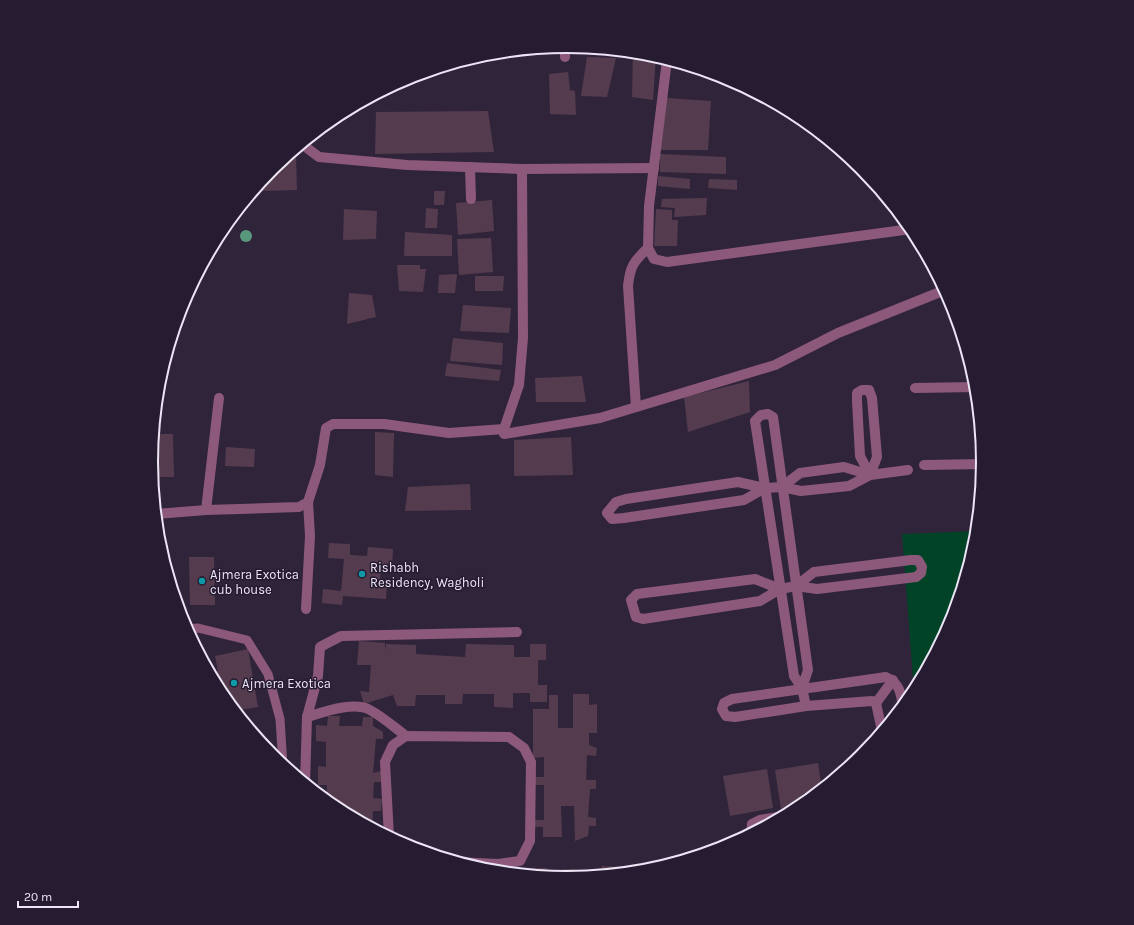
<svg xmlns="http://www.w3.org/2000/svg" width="1134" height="925" viewBox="0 0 1134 925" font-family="Karla,sans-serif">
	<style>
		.green { fill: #014326 }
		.building { fill: #543c4e }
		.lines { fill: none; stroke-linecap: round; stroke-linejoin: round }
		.service { stroke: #8d597a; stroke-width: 9 }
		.minor { stroke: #8d597a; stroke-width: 10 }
		.tree { fill: #58997c }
		.culture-dot { fill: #0f9aa8; stroke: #261b31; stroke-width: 1.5 }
		.labels { text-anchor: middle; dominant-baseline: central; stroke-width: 3; stroke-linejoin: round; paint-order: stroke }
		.poi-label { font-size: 13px; fill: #ece5f5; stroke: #261b31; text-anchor: start }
		.rim { fill: none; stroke: #ece5f5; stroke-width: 2 }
	</style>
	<rect width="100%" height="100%" fill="#30243b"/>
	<polygon class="green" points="977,531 975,544 952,622 914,692 902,534"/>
	<g class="building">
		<polygon points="633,52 656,56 653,100 632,97"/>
		<polygon points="587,57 616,58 607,97 581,96"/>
		<polygon points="568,72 570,90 575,91 576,115 550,114 549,74"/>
		<polygon points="666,98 711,101 708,150 660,150"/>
		<polygon points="488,111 494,152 375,154 376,112"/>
		<polygon points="660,154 726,157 726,174 660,172"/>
		<polygon points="285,158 296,158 297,190 262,191 261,182 273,168"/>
		<polygon points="658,176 690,179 690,189 658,186"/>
		<polygon points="709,179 737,180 737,190 708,188"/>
		<polygon points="434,191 445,191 444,205 434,205"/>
		<polygon points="707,198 706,215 674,217 675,208 661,207 662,199"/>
		<polygon points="492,200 494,231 458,235 456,203"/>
		<polygon points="426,208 438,209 437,228 425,228"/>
		<polygon points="344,209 377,211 376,239 343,240"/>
		<polygon points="656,209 672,210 672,220 678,220 677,246 654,246"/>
		<polygon points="405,232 452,235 452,256 404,256"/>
		<polygon points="491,238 493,272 459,275 457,239"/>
		<polygon points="397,265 420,265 420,269 426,269 423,292 399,291"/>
		<polygon points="457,274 455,293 438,293 439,275"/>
		<polygon points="475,276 504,276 503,291 475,291"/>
		<polygon points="349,293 372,295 376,317 347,324"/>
		<polygon points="463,305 511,308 509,333 460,331"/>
		<polygon points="453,338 503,343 502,365 450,361"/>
		<polygon points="166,356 166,389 158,389 159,381"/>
		<polygon points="447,363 501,370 499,381 445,376"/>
		<polygon points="582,376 586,402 536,402 535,378"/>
		<polygon points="749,381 750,412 688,432 684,397"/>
		<polygon points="375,432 394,433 393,477 375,475"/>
		<polygon points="153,434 173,434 174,477 152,477 151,462"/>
		<polygon points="571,437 573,475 514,476 514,440"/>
		<polygon points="226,447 255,449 254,467 225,466"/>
		<polygon points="470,484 471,510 405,511 408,487"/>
		<polygon points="329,543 350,544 350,555 367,556 368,547 393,549 392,568 381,567 380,581 387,581 386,599 343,596 342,605 322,603 323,589 341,591 344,559 328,558"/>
		<polygon points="189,557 214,557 215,605 190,605"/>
		<polygon points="359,641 385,643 385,651 386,644 416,645 416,654 465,657 466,644 514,645 514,657 530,657 530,644 546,644 546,660 538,660 538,685 547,685 547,702 530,702 530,693 513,693 513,708 494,707 494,694 463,694 462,704 445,704 445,695 416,695 415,706 397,706 393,695 364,704 360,691 369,692 371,665 357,665"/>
		<polygon points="248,649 258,707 235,711 221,694 209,672 218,671 215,656"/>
		<polygon points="573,694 589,694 589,705 597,704 597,733 589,733 589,745 597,748 596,756 587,755 586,780 596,780 596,789 590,789 588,817 596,818 596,826 589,826 588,836 575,841 574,806 561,806 562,837 543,837 543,827 532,827 532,820 544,820 544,785 535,785 535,777 544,777 544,757 533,758 533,709 549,709 549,695 558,695 558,728 573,728"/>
		<polygon points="328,716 340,716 339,726 362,726 363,717 373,717 373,726 383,732 383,739 376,739 373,773 381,771 381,782 374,782 373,798 382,799 381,811 373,811 372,828 335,809 324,799 327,800 327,785 318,785 318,766 326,767 326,742 316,741 316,725 327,726"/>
		<polygon points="818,763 822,789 802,806 781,809 775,770"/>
		<polygon points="767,769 773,808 730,816 723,776"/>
		<polygon points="602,866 620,867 619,874 601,876"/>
		<polygon points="530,868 547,868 547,877 530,875"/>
		<polygon points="563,869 575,869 575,876 587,877 562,879"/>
		<polygon points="488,870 500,870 500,872 488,871"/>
	</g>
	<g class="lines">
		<polyline class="service" points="186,629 198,628 247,640 268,674 280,719 283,766"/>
		<g class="minor">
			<polyline points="565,57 565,46"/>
			<polyline points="667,60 649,206 648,248 654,259 667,262 911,229"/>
			<polyline points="305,141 307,148 319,157 407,165 522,169 654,168"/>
			<polyline points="470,167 471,199"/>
			<polyline points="522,169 523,338 519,385 504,429 504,434 600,418 775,365 838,333 945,290"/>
			<polyline points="915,388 976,387"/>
			<polygon points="862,390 869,390 872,398 877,457 870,475 860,456 857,401 857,393"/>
			<path d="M636,407L628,286C630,266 634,261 648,248"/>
			<polyline points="924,465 983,464"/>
			<polyline points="870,475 908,470"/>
			<polyline points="765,488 744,500 624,518 612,519 607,513 616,502 626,499 738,482 765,488 782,487 801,491 849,486 870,475 844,467 800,473 782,487"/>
			<polyline points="206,510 219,398"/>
			<polyline points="156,514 206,510 299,507 308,502 320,465 326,428 333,424 384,424 449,433 504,429"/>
			<polyline points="780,589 755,579 637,594 631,600 636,617 643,619 760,601 780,589 796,586 817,589 916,577 921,573 922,567 918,560 911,560 814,572 796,586"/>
			<polyline points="306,609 310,536 308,502"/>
			<polyline points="802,688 808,670 773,417 768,414 761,415 755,421 794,676 802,688 806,706"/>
			<polyline points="876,703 893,680"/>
			<polyline points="307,717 318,676 320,647 341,636 517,632"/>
			<path d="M882,731L876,703L872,701L806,706L735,717L726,716L722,709L724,703L732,699L886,677C900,683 901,694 903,707"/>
			<path d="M305,784L307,717C324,712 354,701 370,710C383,717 394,727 406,736"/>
			<polyline points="751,834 752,824 760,820 785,816"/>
			<polyline points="389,837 385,762 393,745 406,736 509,737 524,748 531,762 530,841 520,861 498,864 457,862"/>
		</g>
	</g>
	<circle class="tree" cx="246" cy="236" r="6"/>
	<g class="culture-dot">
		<circle cx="362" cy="574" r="4"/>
		<circle cx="202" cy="581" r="4"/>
		<circle cx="234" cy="683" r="4"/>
	</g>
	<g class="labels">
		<g class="poi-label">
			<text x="370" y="567">Rishabh<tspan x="370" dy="15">Residency, Wagholi</tspan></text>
			<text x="210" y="574">Ajmera Exotica<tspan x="210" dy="15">cub house</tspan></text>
			<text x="242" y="683">Ajmera Exotica</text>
		</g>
	</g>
	<path d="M0 0H1134V925H0ZM158 462a409 409 0 1 1 818 0a409 409 0 1 1-818 0Z" fill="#261b31" fill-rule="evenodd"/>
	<path class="rim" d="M158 462a409 409 0 1 1 818 0a409 409 0 1 1-818 0Z"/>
	<path d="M18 901v6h60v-6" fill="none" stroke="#ece5f5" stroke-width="2"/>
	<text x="24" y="901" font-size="12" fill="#ece5f5" stroke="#261b31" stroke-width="3" paint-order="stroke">20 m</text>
</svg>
